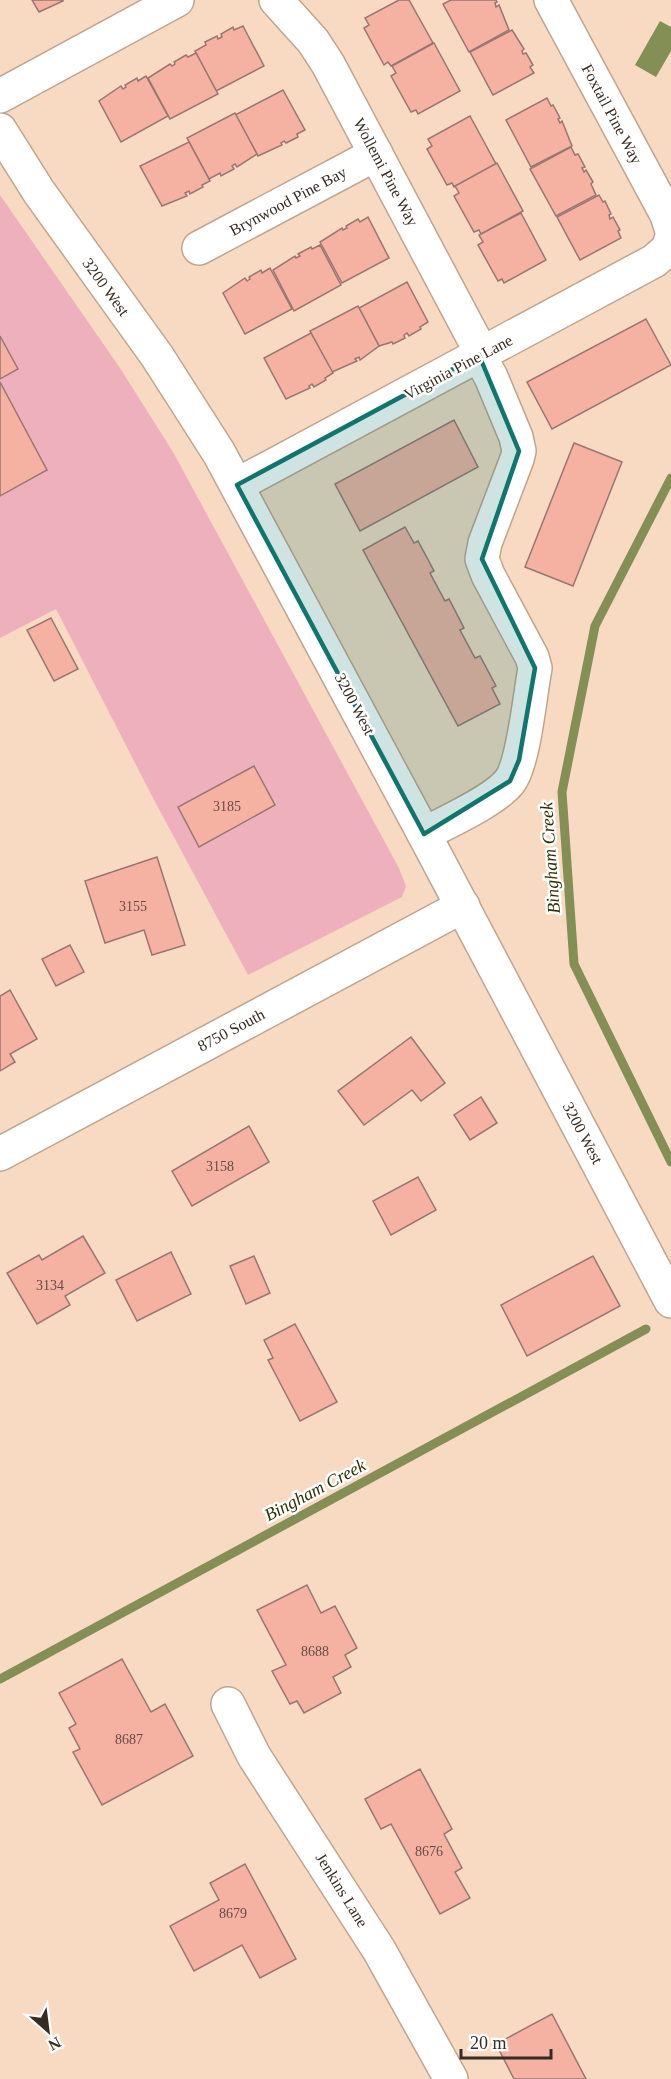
<svg xmlns="http://www.w3.org/2000/svg" width="671" height="2079" viewBox="0 0 671 2079" font-family="'Times New Roman',serif">
	<style>
		.green { fill: #efb0be }
		.water { fill: #838f54 }
		.lines { fill: none; stroke-linecap: round; stroke-linejoin: round }
		.stream { stroke: #838f54; stroke-width: 9 }
		.building { fill: #f5b1a2; stroke: #99766f; stroke-width: 1.5 }
		.minor-casing { stroke: #c0a58e; stroke-width: 36 }
		.minor { stroke: #fff; stroke-width: 33 }
		.marked { fill: #0f766e; fill-opacity: 0.2; stroke: #0f766e; stroke-width: 4.5; stroke-linejoin: round }
		.labels { text-anchor: middle; dominant-baseline: central; stroke-width: 5; stroke-linejoin: round; paint-order: stroke }
		.number-label { font-size: 14px; fill: #664d43 }
		.street-label { font-size: 16px; fill: #372c23; stroke: #fff }
		.water-label { font-size: 18px; font-style: italic; fill: #2c3303; stroke: #fff }
	</style>
	<rect width="100%" height="100%" fill="#f8dac3"/>
	<polygon class="green" points="0,195 120,368 173,452 399,868 406,886 402,897 248,975 154,800 56,609 0,638"/>
	<polygon class="water" points="660,21 671,27 671,51 656,77 635,65"/>
	<g class="lines">
		<g class="stream">
			<polyline points="671,478 595,626 562,792 574,964 671,1162"/>
			<polyline points="0,1679 646,1329"/>
		</g>
	</g>
	<g class="building">
		<polygon points="32,0 63,0 63,1 39,12"/>
		<polygon points="399,0 409,0 433,43 391,66 388,62 384,65 364,28 369,25 365,18"/>
		<polygon points="451,0 496,0 497,2 495,3 496,7 499,5 509,30 469,52 443,4"/>
		<polygon points="243,26 264,66 216,91 195,51 206,45 205,42 217,36 218,39 222,37 221,34 233,27 234,30"/>
		<polygon points="512,30 524,49 522,51 523,54 526,53 533,65 530,67 534,73 493,95 470,52"/>
		<polygon points="434,43 460,91 418,114 416,110 411,112 391,76 396,73 392,66"/>
		<polygon points="196,53 218,94 170,119 148,78 170,64 172,66 175,64 174,62 186,55 188,57"/>
		<polygon points="146,76 168,116 121,142 99,101 121,86 123,89 126,87 125,85 137,78 138,81"/>
		<polygon points="283,90 305,130 297,134 298,137 286,143 284,141 281,143 282,145 258,156 235,115"/>
		<polygon points="547,98 551,106 553,105 560,118 558,119 560,123 562,121 572,146 531,167 506,120"/>
		<polygon points="235,113 257,154 237,167 235,164 232,166 234,169 221,176 220,173 209,179 187,138"/>
		<polygon points="470,116 496,164 454,187 452,183 447,185 427,149 432,146 428,139"/>
		<polygon points="189,142 210,181 202,185 203,187 190,194 189,191 185,193 187,196 162,206 140,166"/>
		<polygon points="571,147 575,155 578,154 585,167 582,168 584,172 586,170 593,182 591,184 596,195 556,216 530,169"/>
		<polygon points="497,163 523,211 481,234 479,230 474,232 454,196 459,193 455,186"/>
		<polygon points="599,195 603,202 605,201 611,214 609,215 610,219 613,217 620,230 618,231 621,238 580,260 557,217"/>
		<polygon points="521,213 546,260 504,283 502,279 498,281 478,245 483,242 479,235"/>
		<polygon points="368,217 389,258 342,283 320,242 342,228 343,230 347,228 346,226 358,219 360,222"/>
		<polygon points="320,245 341,285 294,311 273,270 295,256 296,258 300,256 298,254 311,247 312,249"/>
		<polygon points="270,268 292,309 245,334 223,293 245,278 247,281 250,279 249,277 261,270 262,273"/>
		<polygon points="407,282 428,322 420,327 421,329 409,336 407,333 404,335 405,338 393,344 392,342 379,346 359,308"/>
		<polygon points="358,306 379,346 360,360 359,357 355,359 357,361 332,372 310,331"/>
		<polygon points="646,319 671,365 552,429 527,382"/>
		<polygon points="311,333 333,373 325,378 326,380 314,387 312,384 309,386 310,388 286,399 264,358"/>
		<polygon points="0,336 18,369 0,379"/>
		<polygon points="0,382 47,470 0,496"/>
		<polygon points="454,420 478,467 360,531 335,484"/>
		<polygon points="574,443 622,462 573,586 525,567"/>
		<polygon points="405,527 414,543 418,541 434,571 430,573 445,601 449,599 464,628 460,630 475,658 480,656 496,686 492,688 500,704 458,726 363,550"/>
		<polygon points="51,618 78,669 54,681 27,630"/>
		<polygon points="254,766 275,805 199,847 178,807"/>
		<polygon points="157,857 185,945 152,955 144,930 105,943 85,881"/>
		<polygon points="70,945 84,972 56,986 42,959"/>
		<polygon points="10,990 37,1039 10,1054 15,1062 0,1071 0,996"/>
		<polygon points="411,1037 445,1083 421,1101 412,1090 364,1125 338,1091"/>
		<polygon points="481,1097 497,1123 470,1140 454,1115"/>
		<polygon points="249,1126 269,1162 192,1206 172,1171"/>
		<polygon points="418,1177 436,1210 391,1235 373,1201"/>
		<polygon points="83,1236 105,1273 65,1296 70,1305 37,1324 7,1273 39,1255 42,1260"/>
		<polygon points="171,1252 191,1294 137,1321 116,1280"/>
		<polygon points="254,1256 270,1293 246,1304 230,1266"/>
		<polygon points="593,1256 620,1306 527,1356 501,1305"/>
		<polygon points="295,1324 337,1402 300,1421 268,1360 273,1358 264,1340"/>
		<polygon points="307,1585 321,1613 335,1606 357,1648 345,1655 351,1667 333,1677 341,1693 304,1713 297,1701 290,1704 272,1671 286,1665 257,1610"/>
		<polygon points="122,1659 151,1712 165,1704 193,1756 102,1805 73,1752 80,1749 69,1728 76,1724 59,1693"/>
		<polygon points="420,1769 452,1829 444,1834 462,1868 455,1872 470,1898 440,1914 391,1824 381,1829 365,1799"/>
		<polygon points="245,1864 296,1959 260,1978 242,1945 194,1971 170,1926 219,1900 210,1883"/>
		<polygon points="552,2014 586,2079 514,2079 496,2044"/>
	</g>
	<g class="lines">
		<g class="minor-casing">
			<g id="minor">
				<polyline points="276,0 313,41 328,64 482,354"/>
				<polyline points="551,0 667,215 671,228"/>
				<polyline points="0,96 177,0"/>
				<polyline points="0,130 39,192 157,356 219,453 424,834 671,1301"/>
				<polyline points="199,248 376,154"/>
				<polyline points="237,485 654,261 668,249 671,240"/>
				<path d="M424,834C447,822 496,800 510,781C524,762 530,694 535,668L532,657L488,575L482,559L485,543L517,459L519,451L516,437L491,377L479,355"/>
				<polyline points="0,1154 463,906"/>
				<polyline points="228,1704 254,1756 379,1950 451,2079"/>
			</g>
		</g>
		<use href="#minor" class="minor"/>
	</g>
	<path class="marked" d="M479,355L519,451L482,559L535,668L519,760L510,781L424,834L237,485Z"/>
	<g class="labels">
		<g class="number-label">
			<text x="227" y="806">3185</text>
			<text x="133" y="906">3155</text>
			<text x="220" y="1166">3158</text>
			<text x="50" y="1285">3134</text>
			<text x="315" y="1651">8688</text>
			<text x="129" y="1739">8687</text>
			<text x="429" y="1851">8676</text>
			<text x="233" y="1913">8679</text>
		</g>
		<g class="street-label">
			<text transform="translate(612 114) rotate(62)">Foxtail Pine Way</text>
			<text transform="translate(386 172) rotate(62)">Wollemi Pine Way</text>
			<text transform="translate(288 201) rotate(-28)">Brynwood Pine Bay</text>
			<text transform="translate(106 287) rotate(54)">3200 West</text>
			<text transform="translate(458 367) rotate(-28)">Virginia Pine Lane</text>
			<text transform="translate(355 704) rotate(62)">3200 West</text>
			<text transform="translate(231 1030) rotate(-28)">8750 South</text>
			<text transform="translate(583 1133) rotate(62)">3200 West</text>
			<text transform="translate(342 1890) rotate(58)">Jenkins Lane</text>
		</g>
		<g class="water-label">
			<text transform="translate(550 858) rotate(-94)">Bingham Creek</text>
			<text transform="translate(315 1490) rotate(-28)">Bingham Creek</text>
		</g>
	</g>
	<g transform="translate(48 2031) rotate(152)" stroke="#ffffff" stroke-width="4.5" paint-order="stroke">
	<path d="M0-4.5L10 22L0 15L-10 22Z" fill="#372c23"/>
	<text y="-9" font-size="16" font-weight="bold" text-anchor="middle" fill="#372c23">N</text>
	</g>
	<path d="M461 2049v9h90v-9" fill="none" stroke="#372c23" stroke-width="3"/>
	<text x="470" y="2049" font-size="18" fill="#372c23" stroke="#ffffff" stroke-width="4.5" paint-order="stroke">20 m</text>
</svg>
